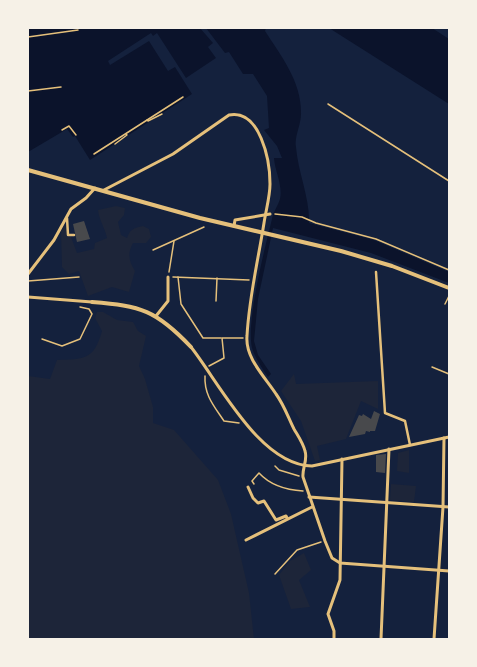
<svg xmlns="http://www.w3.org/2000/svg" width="477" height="667" viewBox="0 0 477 667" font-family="'Source Sans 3',sans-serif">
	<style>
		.green { fill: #1d2539 }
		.water { fill: #0b132b }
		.building { fill: #48494c }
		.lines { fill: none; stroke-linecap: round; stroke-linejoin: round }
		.path { stroke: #e5c07b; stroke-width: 1.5 }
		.service { stroke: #e5c07b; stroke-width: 1.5 }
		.pedestrian { stroke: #e5c07b; stroke-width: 2.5 }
		.minor { stroke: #e5c07b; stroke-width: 3 }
		.tertiary { stroke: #e5c07b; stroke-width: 4 }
	</style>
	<rect width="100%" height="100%" fill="#14213d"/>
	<g class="green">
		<path d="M116,206L125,208L124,215L118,222L121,235L127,238C130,229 134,228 143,226L149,229L151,237L146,243H133C127,254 129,261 135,271L129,292L112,287L88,296L79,271L69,274L62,267L61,231L65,225L67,237H71L77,253L94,249L95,243L107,238C105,228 99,220 98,210Z"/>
		<path d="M97,312H103L117,320L133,322L138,331L146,336L139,366L145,379L153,407V423L174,430L218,480L231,514L249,593L254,639H28V376L50,379L57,360C84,359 94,360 102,331L95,318Z"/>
		<polygon points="294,374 296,384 378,381 378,409 361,401 346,439 317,446 320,460 315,461 301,421 281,391"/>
		<polygon points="409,450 409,473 397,471 398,453"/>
		<polygon points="391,484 416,486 414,502 390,500"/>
		<polygon points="304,553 311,570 299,580 310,607 291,609 279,575 290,561"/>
	</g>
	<g class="water">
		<polygon points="28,28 200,28 213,43 208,47 216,58 186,78 157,33 153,36 151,33 108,61 110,65 149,41 168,71 175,67 192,94 90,160 75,136 73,137 67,129 28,152"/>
		<path d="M206,28H266L265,31C281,56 302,82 301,114C301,125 294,137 296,147C298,173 310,198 309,223L374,240L449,272V283L371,253L273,228L258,299L254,341L258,355L271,374L268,377C262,368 255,358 252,348C246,320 265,248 272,219C273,212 278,206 280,199C283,185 275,172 274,158H282L277,146L264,130L269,128L267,96L253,74H243L229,52L225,53Z"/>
		<polygon points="329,28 432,28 449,39 449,104"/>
	</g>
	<g class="building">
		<polygon points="84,221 90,239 77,242 73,224"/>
		<polygon points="374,411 380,414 375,431 370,431 370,432 366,431 365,434 349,437 359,415 362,416 363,414 371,419"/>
		<polygon points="386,454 385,473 376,472 376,455"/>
	</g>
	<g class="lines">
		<g class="path">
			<polyline points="28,37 78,30"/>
			<polyline points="28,91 61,87"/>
			<polyline points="147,120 148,121 162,114"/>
			<polyline points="62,130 69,126 76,135"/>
			<polyline points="115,144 127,135 126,134"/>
			<polyline points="94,154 183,97"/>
			<polyline points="275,214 302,217 316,223 376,239 449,270"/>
			<polyline points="153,250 204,227"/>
			<polyline points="169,272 174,241"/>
			<polyline points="173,277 249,280"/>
			<polyline points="178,277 181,304 203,338 221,338"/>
			<polyline points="28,281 79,277"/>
			<polyline points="216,301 217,278"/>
			<polyline points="42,339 62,346 80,339 92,314 89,309 80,307"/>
			<polyline points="209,366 224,358 222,338 243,338"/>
			<path d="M205,376C204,395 214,406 224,421L239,423"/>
			<polyline points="275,466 279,470 299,476"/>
			<path d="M254,484L252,481L259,473C271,486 286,490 303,491"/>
			<polyline points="275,574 297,550 321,542"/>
		</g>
		<g class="service">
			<polyline points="328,104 449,181"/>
			<polyline points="445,304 449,296"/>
			<polyline points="432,367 449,374"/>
		</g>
		<g class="pedestrian">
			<polyline points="67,218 68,235 74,235"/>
			<polyline points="376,272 385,413 405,421 410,445"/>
		</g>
		<g class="minor">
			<path d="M104,190L173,154L229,115C260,109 270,160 270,184C270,196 266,210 264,223C258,261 249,297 247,336C245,358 265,377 276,394C284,405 288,417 294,429C298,436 303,443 305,451C308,460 302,468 303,477L325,541L332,558L340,563L449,571"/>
			<polyline points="234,226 235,220 270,214"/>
			<polyline points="28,274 54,240 71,209 86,198 95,188"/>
			<polyline points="28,297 92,302"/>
			<polyline points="156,316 168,301 168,277"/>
			<path d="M191,347C220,384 260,465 312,466L449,437"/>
			<polyline points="248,487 253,498 258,503 264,501 276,520 286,516 287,518"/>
			<polyline points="309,497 449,507"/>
			<polyline points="246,540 312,507"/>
			<polyline points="334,639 334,631 328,614 340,580 342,459"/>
			<polyline points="381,639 389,449"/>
			<polyline points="434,639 443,507 444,438"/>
		</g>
		<g class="tertiary">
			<polyline points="28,170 200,218 341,251 392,266 449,288"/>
			<path d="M92,302C141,306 156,310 191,347"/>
		</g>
	</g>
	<rect width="477" height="667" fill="none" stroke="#f6f1e7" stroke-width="58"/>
</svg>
